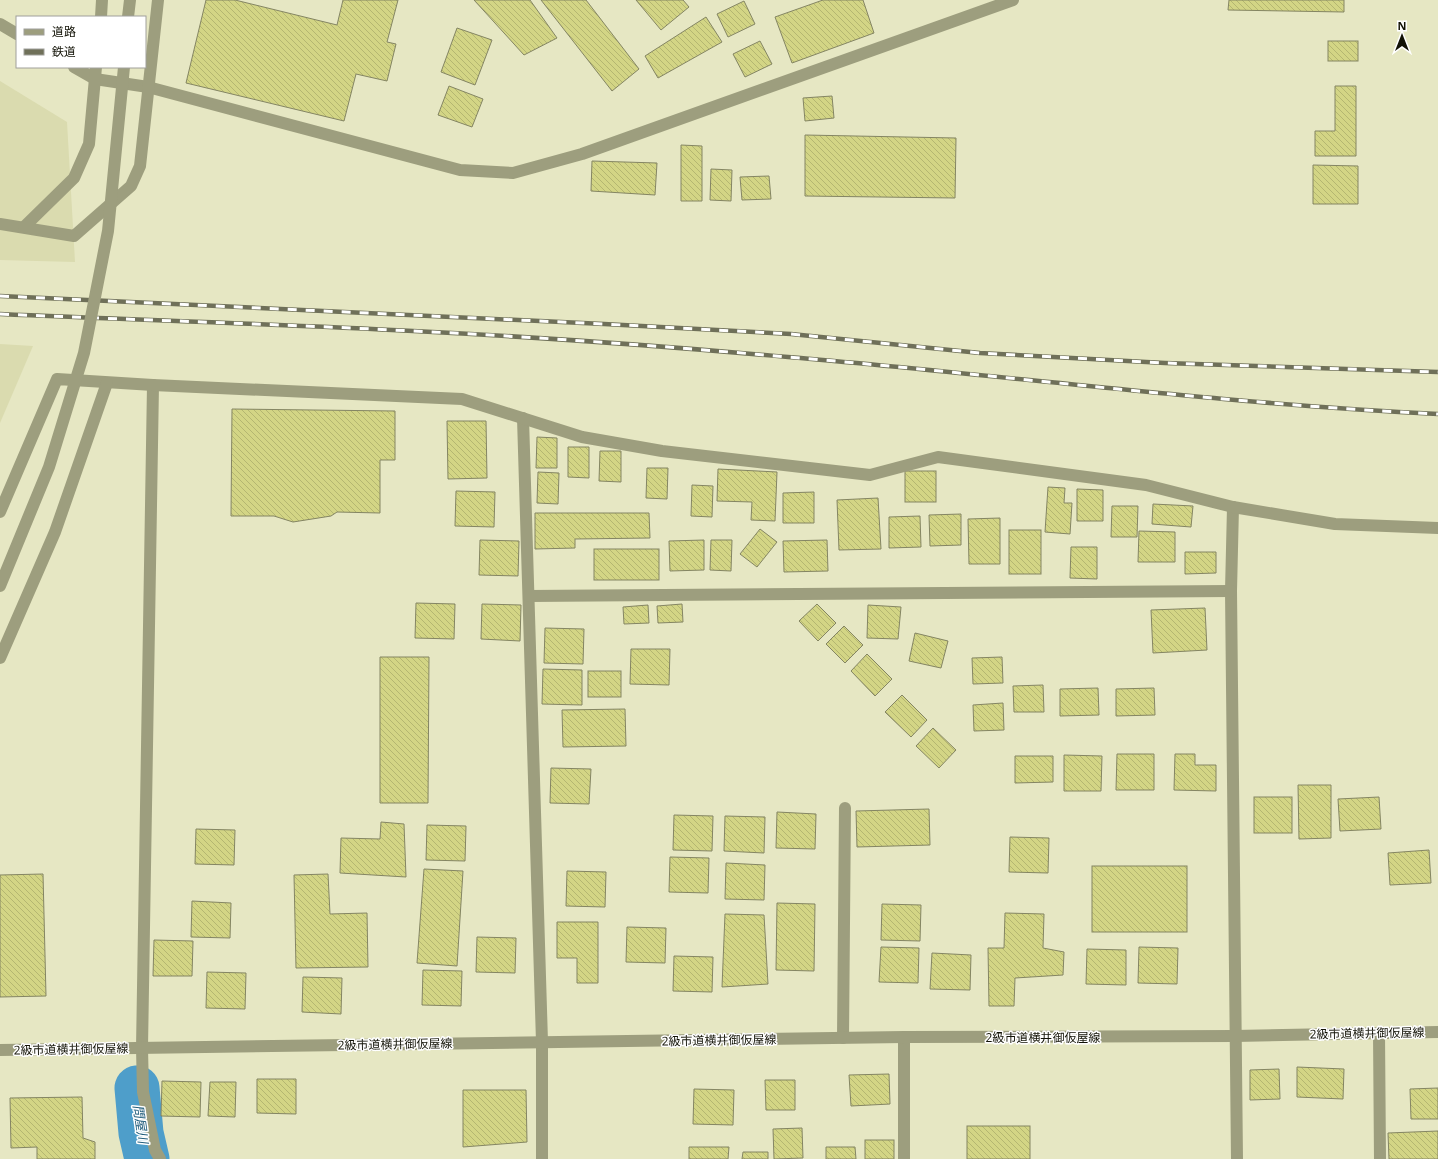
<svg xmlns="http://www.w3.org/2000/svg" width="1438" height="1159" viewBox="0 0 1438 1159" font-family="'Open Sans','Noto Sans JP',sans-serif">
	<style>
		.built { fill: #dadbaf }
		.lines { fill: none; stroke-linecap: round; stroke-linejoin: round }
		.river { stroke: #4e9eca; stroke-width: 45 }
		.building { fill: url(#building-back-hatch); stroke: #848563 }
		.minor { stroke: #9d9e7e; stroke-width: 12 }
		.rail-casing { stroke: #6f7059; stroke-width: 4.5 }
		.rail { stroke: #fff; stroke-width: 3; stroke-dasharray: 9; stroke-linecap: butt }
		.minor-bridge { stroke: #9d9e7e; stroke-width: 12 }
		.labels { text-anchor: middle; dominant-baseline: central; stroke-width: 3; stroke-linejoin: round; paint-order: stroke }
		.street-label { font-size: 12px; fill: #121206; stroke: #fff }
		.water-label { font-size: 13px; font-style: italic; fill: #215d7c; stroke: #fff }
	</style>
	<defs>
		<pattern id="building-back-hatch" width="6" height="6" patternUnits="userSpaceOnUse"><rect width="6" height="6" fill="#d3d585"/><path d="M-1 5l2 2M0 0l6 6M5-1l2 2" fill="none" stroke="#b4b671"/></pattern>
	</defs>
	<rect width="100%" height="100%" fill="#e6e7c3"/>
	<g class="built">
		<polygon points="0,81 67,122 75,262 0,260"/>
		<polygon points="0,344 33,346 0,423"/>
	</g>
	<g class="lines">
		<polyline class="river" points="137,1088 141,1133 147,1159"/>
	</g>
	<g class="building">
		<polygon points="206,0 235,0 337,25 343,0 398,0 387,42 396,44 387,81 356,74 344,121 186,83"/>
		<polygon points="474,0 530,0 557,38 524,55"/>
		<polygon points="541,0 586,0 639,69 612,91"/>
		<polygon points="636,0 683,0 689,7 661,30"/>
		<polygon points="823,0 863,0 874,33 792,63 775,17"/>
		<polygon points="1229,0 1344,0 1344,12 1228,10"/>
		<polygon points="744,1 755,24 728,37 717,14"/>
		<polygon points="706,17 722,42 658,78 645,56"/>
		<polygon points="457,28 492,40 475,85 441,72"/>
		<polygon points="760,41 772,64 745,77 733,54"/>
		<rect x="1328" y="41" width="30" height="20"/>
		<polygon points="449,86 483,99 472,127 438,115"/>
		<polygon points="1335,86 1356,86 1356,156 1315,156 1315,131 1335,131"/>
		<polygon points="832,96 834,118 805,121 803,98"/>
		<polygon points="805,135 956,138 955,198 805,196"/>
		<polygon points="681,145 702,146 702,201 681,201"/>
		<polygon points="592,161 657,163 655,195 591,191"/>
		<polygon points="1313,165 1358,166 1358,204 1313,204"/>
		<polygon points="711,169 732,170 731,201 710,200"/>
		<polygon points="769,176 771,199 742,200 740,177"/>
		<polygon points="232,409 395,411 395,460 380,460 380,513 337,512 331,516 293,522 274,516 231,516"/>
		<polygon points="447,421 486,421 487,478 448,479"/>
		<polygon points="537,437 557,438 557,468 536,468"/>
		<polygon points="568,447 589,447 589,478 568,477"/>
		<polygon points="600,451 621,451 621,482 599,481"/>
		<polygon points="647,468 668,468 667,499 646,498"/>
		<polygon points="718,469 777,472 775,521 751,520 752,502 717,501"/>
		<rect x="905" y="471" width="31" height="31"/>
		<polygon points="538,472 559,473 558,504 537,503"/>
		<polygon points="692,485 713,486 712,517 691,516"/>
		<polygon points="1048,487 1065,488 1064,503 1072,503 1070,534 1045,532"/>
		<polygon points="1077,489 1103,490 1103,521 1077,521"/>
		<polygon points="456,491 495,492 494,527 455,526"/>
		<polygon points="814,492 814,523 783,523 783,493"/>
		<polygon points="878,498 881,549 839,550 837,500"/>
		<polygon points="1153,504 1193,506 1191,527 1152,524"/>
		<polygon points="1112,506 1138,506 1137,537 1111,537"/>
		<polygon points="535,513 649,513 650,538 575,539 575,548 535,549"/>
		<polygon points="961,514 961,545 930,546 929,515"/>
		<polygon points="920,516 921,547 889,548 889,517"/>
		<polygon points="1000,518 1000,564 969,564 968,519"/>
		<polygon points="760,529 777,542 757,567 740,554"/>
		<rect x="1009" y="530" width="32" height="44"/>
		<polygon points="1139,531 1175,532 1175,562 1138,562"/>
		<polygon points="480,540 519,541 518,576 479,575"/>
		<polygon points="704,540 704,570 670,571 669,541"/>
		<polygon points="711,540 732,540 731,571 710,570"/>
		<polygon points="827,540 828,571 784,572 783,541"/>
		<polygon points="1071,547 1097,547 1097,579 1070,578"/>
		<rect x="594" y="549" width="65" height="31"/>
		<polygon points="1185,552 1216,552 1216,573 1185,574"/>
		<polygon points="416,603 455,604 454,639 415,638"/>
		<polygon points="482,604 521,605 520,641 481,639"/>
		<polygon points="682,604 683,622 658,623 657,606"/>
		<polygon points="817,604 836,623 818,641 799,621"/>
		<polygon points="648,605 649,623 624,624 623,607"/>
		<polygon points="868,605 901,607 898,639 867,638"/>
		<polygon points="1205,608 1207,650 1153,653 1151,610"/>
		<polygon points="844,626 863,645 845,663 826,644"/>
		<polygon points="545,628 584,629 583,664 544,663"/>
		<polygon points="915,633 948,641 941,668 909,661"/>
		<polygon points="631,649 670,649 669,685 630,684"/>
		<polygon points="867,654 892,679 875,696 851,671"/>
		<polygon points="380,657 429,657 428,803 380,803"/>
		<polygon points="1002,657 1003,683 973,684 972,658"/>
		<polygon points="543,669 582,670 582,705 542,704"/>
		<rect x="588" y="671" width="33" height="26"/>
		<polygon points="1043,685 1044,712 1014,712 1013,686"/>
		<polygon points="1098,688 1099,715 1060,716 1060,689"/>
		<polygon points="1154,688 1155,715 1116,716 1116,689"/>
		<polygon points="902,695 927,720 911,737 885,712"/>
		<polygon points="1003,703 1004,730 974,731 973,705"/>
		<polygon points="625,709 626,746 563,747 562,710"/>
		<polygon points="933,728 956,750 939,768 916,746"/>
		<polygon points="1117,754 1154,754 1154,790 1116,790"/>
		<polygon points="1175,754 1195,754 1195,765 1216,765 1216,791 1174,790"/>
		<polygon points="1064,755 1102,756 1101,791 1064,791"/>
		<polygon points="1015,756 1053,756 1053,782 1015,783"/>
		<polygon points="551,768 591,769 589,804 550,803"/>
		<polygon points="1298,785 1331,785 1331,838 1299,839"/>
		<rect x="1254" y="797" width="38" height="36"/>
		<polygon points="1379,797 1381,829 1340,831 1338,799"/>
		<polygon points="929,809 930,845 857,847 856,811"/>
		<polygon points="777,812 816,814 815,849 776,848"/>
		<polygon points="674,815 713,816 712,851 673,850"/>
		<polygon points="725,816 765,817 764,853 724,851"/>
		<polygon points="381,822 404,824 406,877 340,873 341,838 380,839"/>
		<polygon points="427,825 466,826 465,861 426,860"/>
		<polygon points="196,829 235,830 234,865 195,864"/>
		<polygon points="1010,837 1049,838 1048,873 1009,872"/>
		<polygon points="1429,850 1431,883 1390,885 1388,853"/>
		<polygon points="670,857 709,858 708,893 669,892"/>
		<polygon points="726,863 765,865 764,900 725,899"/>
		<rect x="1092" y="866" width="95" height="66"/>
		<polygon points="424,869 463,871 457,966 417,963"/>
		<polygon points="567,871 606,872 605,907 566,906"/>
		<polygon points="43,874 46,996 0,997 0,875"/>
		<polygon points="328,874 330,914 367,913 368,967 296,968 294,875"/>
		<polygon points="192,901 231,903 230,938 191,937"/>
		<polygon points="777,903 815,904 814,971 776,970"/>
		<polygon points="882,904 921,905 920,941 881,940"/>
		<polygon points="1005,913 1044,914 1043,948 1064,952 1063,975 1015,978 1014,1006 989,1006 988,948 1004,948"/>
		<polygon points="725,914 764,915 768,984 722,987"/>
		<polygon points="557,922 598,922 598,983 577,983 577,958 557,958"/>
		<polygon points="627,927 666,928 665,963 626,962"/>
		<polygon points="477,937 516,938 515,973 476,972"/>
		<polygon points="154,940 193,941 192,976 153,976"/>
		<polygon points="881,947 919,948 918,983 879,982"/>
		<polygon points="1139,947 1178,948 1177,984 1138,983"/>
		<polygon points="1087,949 1126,950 1126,985 1086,984"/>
		<polygon points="932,953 971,955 970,990 930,989"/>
		<polygon points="674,956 713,957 712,992 673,991"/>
		<polygon points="423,970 462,971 461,1006 422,1005"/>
		<polygon points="207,972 246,973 245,1009 206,1008"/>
		<polygon points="303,977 342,978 341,1014 302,1012"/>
		<polygon points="1297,1067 1344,1069 1343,1099 1297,1097"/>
		<polygon points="1279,1069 1280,1099 1250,1100 1250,1070"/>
		<polygon points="889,1074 890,1104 851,1106 849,1075"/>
		<polygon points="257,1079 296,1079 296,1114 257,1113"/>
		<polygon points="765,1080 795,1080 795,1110 766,1110"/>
		<polygon points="162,1081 201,1082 200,1117 161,1116"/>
		<polygon points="210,1082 236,1082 235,1117 208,1116"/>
		<polygon points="1438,1088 1438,1119 1411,1119 1410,1089"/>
		<polygon points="694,1089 734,1090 733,1125 693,1124"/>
		<polygon points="463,1090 526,1090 527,1142 463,1147"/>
		<polygon points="82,1097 83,1138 95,1142 95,1159 37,1159 37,1147 11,1148 10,1098"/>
		<rect x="967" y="1126" width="63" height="33"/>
		<polygon points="802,1128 803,1158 774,1159 773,1129"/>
		<polygon points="1438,1131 1438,1159 1389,1159 1388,1133"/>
		<rect x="865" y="1140" width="29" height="19"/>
		<polygon points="689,1147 729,1147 728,1159 689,1159"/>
		<polygon points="826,1147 855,1147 856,1159 826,1159"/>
		<polygon points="743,1152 768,1152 768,1159 742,1159"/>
	</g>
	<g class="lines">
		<g class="minor">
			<polyline points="101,17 102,0"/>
			<polyline points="128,17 130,0"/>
			<polyline points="0,24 17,34"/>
			<polyline points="74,67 95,79 148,87 460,170 513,173 582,154 1013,0"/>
			<polyline points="0,224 74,236 131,186 140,166 158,0"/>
			<polyline points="24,227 74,178 89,144 96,67"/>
			<polyline points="153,385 142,1048 143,1092 155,1150 160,1159"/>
			<polyline points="523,418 542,1042 542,1159"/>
			<polyline points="1233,507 1231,591 1237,1159"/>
			<polyline points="0,512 57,379 153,385 462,399 582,437 662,451 870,475 938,457 1146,485 1233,507 1335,524 1438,528"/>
			<polyline points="529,596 1231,591"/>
			<polyline points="0,658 55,532 107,383"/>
			<polyline points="1379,1033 1380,1159"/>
			<polyline points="904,1037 904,1159"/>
			<polyline points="843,1038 845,808"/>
			<polyline points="0,1050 904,1037 1235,1036 1438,1032"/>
		</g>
		<g class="rail-casing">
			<g id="rail">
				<polyline points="0,296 604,324 791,334 980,353 1165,363 1438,372"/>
				<path d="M0,314C138,320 275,324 413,331C538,337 663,346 788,357C1005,375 1221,404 1438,414"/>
			</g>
		</g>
		<use href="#rail" class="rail"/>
		<polyline class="minor-bridge" points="0,586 49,467 84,353 108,231 124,67"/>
	</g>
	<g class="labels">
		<g class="street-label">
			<text transform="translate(1367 1033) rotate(-1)">2級市道横井御仮屋線</text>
			<text x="1043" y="1037">2級市道横井御仮屋線</text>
			<text transform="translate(719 1040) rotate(-1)">2級市道横井御仮屋線</text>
			<text transform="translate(395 1044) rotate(-1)">2級市道横井御仮屋線</text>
			<text transform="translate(71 1049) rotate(-1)">2級市道横井御仮屋線</text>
		</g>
		<g class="water-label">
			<text transform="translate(141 1124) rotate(82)">問屋川</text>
		</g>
	</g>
	<rect x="16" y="16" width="130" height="52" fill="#ffffff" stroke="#a0a09b"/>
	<rect x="24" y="29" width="20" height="6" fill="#9d9e7e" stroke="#a0a09b"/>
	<text x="52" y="36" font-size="12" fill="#121206">道路</text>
	<rect x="24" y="49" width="20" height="6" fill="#6f7059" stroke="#a0a09b"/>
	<text x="52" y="56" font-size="12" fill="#121206">鉄道</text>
	<g transform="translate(1402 36)" stroke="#ffffff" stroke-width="3" paint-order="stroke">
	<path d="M0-3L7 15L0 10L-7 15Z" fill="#121206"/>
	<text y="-6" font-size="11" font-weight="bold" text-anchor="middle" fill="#121206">N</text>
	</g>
</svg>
